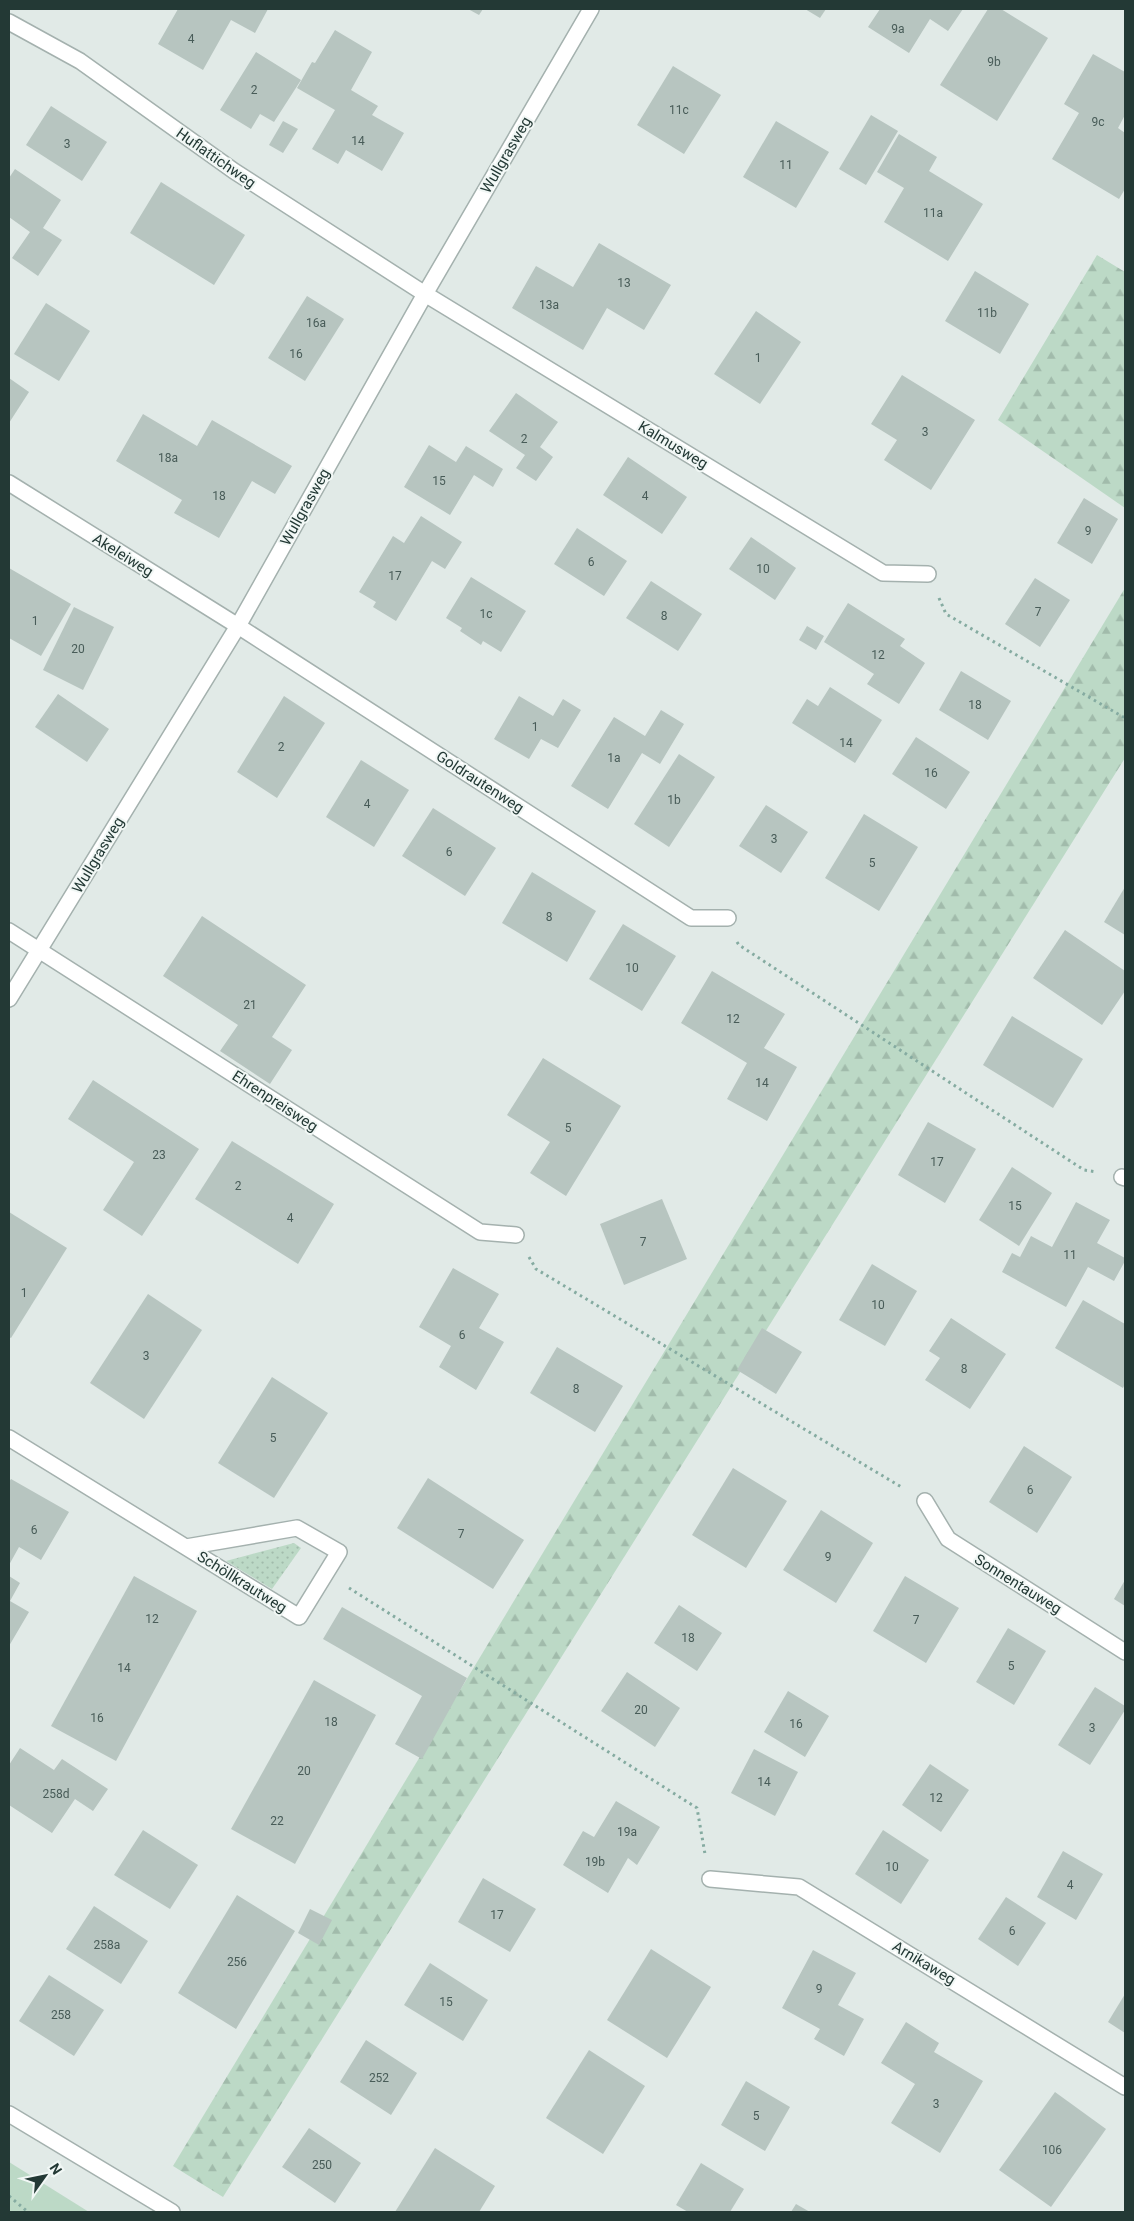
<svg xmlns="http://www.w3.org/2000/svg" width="1134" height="2221" viewBox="0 0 1134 2221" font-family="Roboto,sans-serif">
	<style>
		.grass { fill: url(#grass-dots) }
		.forest { fill: url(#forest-firs) }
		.garden { fill: #bcd9c6 }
		.building { fill: #b7c5c0 }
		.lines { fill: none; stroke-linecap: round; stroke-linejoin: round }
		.minor-casing { stroke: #a4b1ae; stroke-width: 18 }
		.path { stroke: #85aba1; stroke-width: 3; stroke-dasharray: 2.5 4; stroke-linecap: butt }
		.minor { stroke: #fff; stroke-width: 15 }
		.labels { text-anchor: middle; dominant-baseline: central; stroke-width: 4; stroke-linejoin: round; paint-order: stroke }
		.number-label { font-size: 12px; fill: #485c58 }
		.street-label { font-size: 15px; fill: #233935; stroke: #f1f7f5 }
	</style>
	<defs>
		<pattern id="grass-dots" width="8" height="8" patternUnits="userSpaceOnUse" patternTransform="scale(1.25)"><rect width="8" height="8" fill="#bcd9c6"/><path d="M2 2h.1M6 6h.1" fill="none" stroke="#a1bbab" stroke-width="1.8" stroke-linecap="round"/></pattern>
		<pattern id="forest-firs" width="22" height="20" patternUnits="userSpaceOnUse" patternTransform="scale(1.25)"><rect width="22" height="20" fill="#bcd9c6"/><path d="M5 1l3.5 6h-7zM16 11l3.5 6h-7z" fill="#a1bbab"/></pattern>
	</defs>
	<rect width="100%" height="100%" fill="#e1eae7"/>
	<polygon class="grass" points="294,1543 301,1548 272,1589 226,1561"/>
	<g class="forest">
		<polygon points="1097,255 1125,272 1125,508 998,420"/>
		<polygon points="1125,588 1125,758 223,2197 173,2166"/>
	</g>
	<polygon class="garden" points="9,2162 89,2212 9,2212"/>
	<g class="building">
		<polygon points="178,9 268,9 255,33 231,20 203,70 158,44"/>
		<polygon points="468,9 483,9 479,15"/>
		<polygon points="805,9 826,9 820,18"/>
		<polygon points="880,9 963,9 948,31 930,19 909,53 868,27"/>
		<polygon points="988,9 1001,9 1048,38 997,121 940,85"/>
		<polygon points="335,30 372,52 351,90 378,106 372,115 404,133 382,171 346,150 338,164 312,149 335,110 297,88 312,62 315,63"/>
		<polygon points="256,52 301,80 274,122 260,114 251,129 220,110"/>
		<polygon points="1093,54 1125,72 1125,115 1118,128 1125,133 1125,189 1119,199 1052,159 1079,113 1064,104"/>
		<polygon points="673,66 721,95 684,154 637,125"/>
		<polygon points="51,106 107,142 82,181 26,145"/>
		<polygon points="871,115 898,131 866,185 839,169"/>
		<polygon points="283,121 298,129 283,153 269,145"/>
		<polygon points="776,121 829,152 796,208 743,177"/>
		<polygon points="899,134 937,157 929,171 983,204 948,261 884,222 904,188 877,172"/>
		<polygon points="15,169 61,200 43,228 62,240 38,276 12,258 30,232 9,217 9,178"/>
		<polygon points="161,182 245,235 214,285 130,233"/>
		<polygon points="599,243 671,285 644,330 607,308 583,350 512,308 536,266 573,287"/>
		<polygon points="975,271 1029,304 1000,354 945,321"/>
		<polygon points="307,296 344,319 305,381 268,358"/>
		<polygon points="46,303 90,331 59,381 14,354"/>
		<polygon points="756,311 801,342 760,404 714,374"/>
		<polygon points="902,375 975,420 931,490 884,460 897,440 871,424"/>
		<polygon points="9,378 29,392 9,423"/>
		<polygon points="516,393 558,422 540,447 553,457 536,481 516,468 525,455 489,431"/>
		<polygon points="143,414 197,446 212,420 292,466 275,494 252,481 219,538 174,513 182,500 116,461"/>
		<polygon points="429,445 456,462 466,446 503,469 493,487 474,475 450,515 404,487"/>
		<polygon points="628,457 687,497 662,534 603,495"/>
		<polygon points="1084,498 1118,519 1092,564 1057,543"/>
		<polygon points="421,516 462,542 445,569 432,561 396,621 373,607 376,602 359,592 393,536 404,543"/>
		<polygon points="577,528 627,561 604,596 554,564"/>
		<polygon points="751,537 796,568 775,600 729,569"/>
		<polygon points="9,568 71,604 41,656 9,638"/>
		<polygon points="471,577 526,611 501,652 483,641 481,645 460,631 462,628 446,618"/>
		<polygon points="1035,578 1070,600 1040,647 1005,624"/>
		<polygon points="651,581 702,614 678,651 626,618"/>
		<polygon points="848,603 905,639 900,646 925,663 899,704 867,684 874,674 824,642"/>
		<polygon points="74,607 114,627 83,690 43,670"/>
		<polygon points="807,626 824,636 816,650 799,640"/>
		<polygon points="961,671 1011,701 988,740 939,710"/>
		<polygon points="830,687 882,720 855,763 792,723 807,699 818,706"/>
		<polygon points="58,694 109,729 87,762 35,727"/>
		<polygon points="284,696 325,723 277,798 237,772"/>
		<polygon points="519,696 553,716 563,699 581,710 558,748 541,739 529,759 494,739"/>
		<polygon points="661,710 684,724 660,764 642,753 608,809 571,786 614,717 645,736"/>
		<polygon points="916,737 970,772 946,809 892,774"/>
		<polygon points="679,754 715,777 669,847 634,824"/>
		<polygon points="361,760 409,790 374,847 326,817"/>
		<polygon points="766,805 808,832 781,873 739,846"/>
		<polygon points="433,808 496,848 465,896 402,856"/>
		<polygon points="864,814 918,847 879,911 825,878"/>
		<polygon points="532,872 596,911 567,962 502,923"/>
		<polygon points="1125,887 1125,935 1104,922"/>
		<polygon points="202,916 306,985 272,1037 292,1050 270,1084 220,1051 238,1025 163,976"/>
		<polygon points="623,924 676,956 642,1011 589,979"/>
		<polygon points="1065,930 1125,971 1125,991 1102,1025 1033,978"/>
		<polygon points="712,971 785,1014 764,1048 797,1067 767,1121 727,1099 747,1063 681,1023"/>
		<polygon points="1012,1016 1083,1059 1053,1108 983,1065"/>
		<polygon points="543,1058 621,1106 566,1196 530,1173 550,1142 507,1115"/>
		<polygon points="93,1080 199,1149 142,1236 103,1210 134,1162 68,1119"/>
		<polygon points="928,1122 976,1149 945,1203 898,1175"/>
		<polygon points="232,1141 334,1204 298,1264 195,1199"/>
		<polygon points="1012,1167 1052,1193 1019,1246 979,1220"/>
		<polygon points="662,1199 687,1259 624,1285 600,1224"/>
		<polygon points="1076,1202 1110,1220 1097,1243 1125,1258 1125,1261 1114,1281 1088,1267 1066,1307 1002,1272 1012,1253 1020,1257 1031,1236 1052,1247"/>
		<polygon points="9,1212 67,1248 11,1338 9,1337"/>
		<polygon points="872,1264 917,1291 885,1346 839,1320"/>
		<polygon points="453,1268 499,1294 479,1328 504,1342 476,1390 439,1367 451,1346 419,1327"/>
		<polygon points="148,1294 202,1330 144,1419 90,1383"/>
		<polygon points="1083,1300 1125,1324 1125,1384 1123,1388 1055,1348"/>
		<polygon points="951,1318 1006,1354 970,1409 925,1380 940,1358 929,1351"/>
		<polygon points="762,1328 802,1352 776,1394 737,1370"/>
		<polygon points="557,1347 623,1386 595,1432 530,1393"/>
		<polygon points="272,1377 328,1413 274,1498 218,1463"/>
		<polygon points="1024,1446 1072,1477 1037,1533 989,1502"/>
		<polygon points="733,1468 787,1501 746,1568 692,1535"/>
		<polygon points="428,1478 524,1540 493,1589 397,1528"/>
		<polygon points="11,1479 69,1512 41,1560 19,1547 9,1565 9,1482"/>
		<polygon points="821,1510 873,1543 836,1603 783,1570"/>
		<polygon points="9,1576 20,1583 10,1601 29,1612 9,1646"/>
		<polygon points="134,1576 197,1611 116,1761 51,1726"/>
		<polygon points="905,1576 959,1608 926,1663 873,1631"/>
		<polygon points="1125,1580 1125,1606 1114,1599"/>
		<polygon points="679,1605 722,1633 697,1671 654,1643"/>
		<polygon points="342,1607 467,1678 422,1759 395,1744 422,1696 323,1639"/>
		<polygon points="1008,1628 1046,1651 1014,1705 976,1682"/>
		<polygon points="627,1672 680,1708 655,1747 601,1711"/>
		<polygon points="314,1680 376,1715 295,1864 231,1829"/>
		<polygon points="1095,1687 1125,1706 1125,1710 1090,1765 1058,1745"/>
		<polygon points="788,1691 829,1716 805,1757 764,1732"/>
		<polygon points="20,1748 54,1770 62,1759 108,1789 93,1811 75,1799 52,1833 9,1805 9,1765"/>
		<polygon points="754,1749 798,1772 775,1816 731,1793"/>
		<polygon points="930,1764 969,1790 941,1832 902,1805"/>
		<polygon points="616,1801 660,1827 637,1865 628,1858 608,1893 563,1865 583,1831 594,1837"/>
		<polygon points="143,1830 198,1865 170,1909 114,1875"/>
		<polygon points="883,1830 929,1860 901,1904 855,1874"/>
		<polygon points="1063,1851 1103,1874 1076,1920 1037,1897"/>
		<polygon points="483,1878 536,1909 510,1952 458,1922"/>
		<polygon points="237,1895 295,1931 236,2029 178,1993"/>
		<polygon points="1006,1897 1046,1923 1018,1966 978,1939"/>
		<polygon points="94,1906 148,1941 121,1984 66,1949"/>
		<polygon points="310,1909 332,1920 319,1945 298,1933"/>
		<polygon points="651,1949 711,1987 667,2058 607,2020"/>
		<polygon points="813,1950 856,1973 838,2005 864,2019 844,2056 814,2039 820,2029 782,2008"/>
		<polygon points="430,1963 488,2000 463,2041 404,2005"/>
		<polygon points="49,1975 104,2010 74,2056 19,2021"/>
		<polygon points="1125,1994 1125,2033 1108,2022"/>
		<polygon points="906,2022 939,2043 934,2052 983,2081 940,2153 891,2123 915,2084 881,2063"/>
		<polygon points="366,2040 417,2073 391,2115 340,2082"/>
		<polygon points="589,2050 645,2086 603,2154 546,2118"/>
		<polygon points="746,2081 790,2107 765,2151 721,2125"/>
		<polygon points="1055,2092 1106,2129 1051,2207 999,2170"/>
		<polygon points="309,2128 361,2163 335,2203 282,2167"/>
		<polygon points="435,2148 495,2186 479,2212 395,2212"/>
		<polygon points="701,2163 744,2189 730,2212 688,2212 676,2205"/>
		<polygon points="796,2204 810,2212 791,2212"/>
	</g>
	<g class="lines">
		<g class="minor-casing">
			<g id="minor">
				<polyline points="9,22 80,61 234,171 425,294 883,573 928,574"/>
				<polyline points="9,483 238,626 691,918 728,918"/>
				<polyline points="9,931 480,1232 516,1235"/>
				<polyline points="9,999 238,626 425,294 591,9"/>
				<polyline points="1122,1177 1125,1178"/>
				<polyline points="9,1438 299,1617 339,1552 297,1528 186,1547"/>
				<polyline points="925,1501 948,1539 1125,1652"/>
				<polyline points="710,1879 799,1887 1125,2087"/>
				<polyline points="9,2114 172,2212"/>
			</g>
		</g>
		<g class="path">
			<polyline points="939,598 946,614 1125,718"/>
			<polyline points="737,942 739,945 1084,1170 1097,1172"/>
			<polyline points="529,1257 536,1269 903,1488"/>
			<polyline points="349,1588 697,1808 705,1854"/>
			<polyline points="9,2196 28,2212"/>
		</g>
		<use href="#minor" class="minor"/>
	</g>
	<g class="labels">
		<g class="number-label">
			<text x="898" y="29">9a</text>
			<text x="191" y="39">4</text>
			<text x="994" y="62">9b</text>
			<text x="254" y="90">2</text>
			<text x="679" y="110">11c</text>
			<text x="1098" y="122">9c</text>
			<text x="358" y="141">14</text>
			<text x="67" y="144">3</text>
			<text x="786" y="165">11</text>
			<text x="933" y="213">11a</text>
			<text x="624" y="283">13</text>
			<text x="549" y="305">13a</text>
			<text x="987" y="313">11b</text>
			<text x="316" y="323">16a</text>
			<text x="296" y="354">16</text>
			<text x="758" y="358">1</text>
			<text x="925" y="432">3</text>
			<text x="524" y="439">2</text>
			<text x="168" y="458">18a</text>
			<text x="439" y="481">15</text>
			<text x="219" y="496">18</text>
			<text x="645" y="496">4</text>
			<text x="1088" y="531">9</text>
			<text x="591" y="562">6</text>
			<text x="763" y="569">10</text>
			<text x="395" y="576">17</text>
			<text x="1038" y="612">7</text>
			<text x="486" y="614">1c</text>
			<text x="664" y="616">8</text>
			<text x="35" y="621">1</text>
			<text x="78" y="649">20</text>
			<text x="878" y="655">12</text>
			<text x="975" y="705">18</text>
			<text x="535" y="727">1</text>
			<text x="846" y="743">14</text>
			<text x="281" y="747">2</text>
			<text x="614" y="758">1a</text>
			<text x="931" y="773">16</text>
			<text x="674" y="800">1b</text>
			<text x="367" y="804">4</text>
			<text x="774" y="839">3</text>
			<text x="449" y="852">6</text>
			<text x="872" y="863">5</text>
			<text x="549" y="917">8</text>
			<text x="632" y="968">10</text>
			<text x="250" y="1005">21</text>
			<text x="733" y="1019">12</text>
			<text x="762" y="1083">14</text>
			<text x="568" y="1128">5</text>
			<text x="159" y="1155">23</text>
			<text x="937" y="1162">17</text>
			<text x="238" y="1186">2</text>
			<text x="1015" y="1206">15</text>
			<text x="290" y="1218">4</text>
			<text x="643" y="1242">7</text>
			<text x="1070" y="1255">11</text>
			<text x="24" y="1293">1</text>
			<text x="878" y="1305">10</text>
			<text x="462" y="1335">6</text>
			<text x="146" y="1356">3</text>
			<text x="964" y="1369">8</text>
			<text x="576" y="1389">8</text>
			<text x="273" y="1438">5</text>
			<text x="1030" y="1490">6</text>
			<text x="34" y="1530">6</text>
			<text x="461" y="1534">7</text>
			<text x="828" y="1557">9</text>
			<text x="152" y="1619">12</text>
			<text x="916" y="1620">7</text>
			<text x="688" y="1638">18</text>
			<text x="1011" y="1666">5</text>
			<text x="124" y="1668">14</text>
			<text x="641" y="1710">20</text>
			<text x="97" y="1718">16</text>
			<text x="331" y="1722">18</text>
			<text x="796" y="1724">16</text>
			<text x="1092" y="1728">3</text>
			<text x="304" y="1771">20</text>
			<text x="764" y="1782">14</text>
			<text x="56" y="1794">258d</text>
			<text x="936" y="1798">12</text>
			<text x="277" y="1821">22</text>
			<text x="627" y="1832">19a</text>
			<text x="595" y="1862">19b</text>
			<text x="892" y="1867">10</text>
			<text x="1070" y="1885">4</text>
			<text x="497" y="1915">17</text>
			<text x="1012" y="1931">6</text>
			<text x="107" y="1945">258a</text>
			<text x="237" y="1962">256</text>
			<text x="819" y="1989">9</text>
			<text x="446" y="2002">15</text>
			<text x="61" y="2015">258</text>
			<text x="379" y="2078">252</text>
			<text x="936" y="2104">3</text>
			<text x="756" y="2116">5</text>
			<text x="1052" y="2150">106</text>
			<text x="322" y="2165">250</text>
		</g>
		<g class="street-label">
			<text transform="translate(506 155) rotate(-60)">Wullgrasweg</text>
			<text transform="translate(216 158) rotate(35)">Huflattichweg</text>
			<text transform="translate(673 445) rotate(31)">Kalmusweg</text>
			<text transform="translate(305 507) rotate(-61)">Wullgrasweg</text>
			<text transform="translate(123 555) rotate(32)">Akeleiweg</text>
			<text transform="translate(480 782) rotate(33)">Goldrautenweg</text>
			<text transform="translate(98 855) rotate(-59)">Wullgrasweg</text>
			<text transform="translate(275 1101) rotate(33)">Ehrenpreisweg</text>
			<text transform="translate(242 1582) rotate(32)">Schöllkrautweg</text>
			<text transform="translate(1018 1584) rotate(32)">Sonnentauweg</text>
			<text transform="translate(924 1963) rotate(31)">Arnikaweg</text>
		</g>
	</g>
	<rect width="1134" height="2221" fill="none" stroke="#233935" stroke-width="20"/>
	<g transform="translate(45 2176) rotate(57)" stroke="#f1f7f5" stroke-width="4" paint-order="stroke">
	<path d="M0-4L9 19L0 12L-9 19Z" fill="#233935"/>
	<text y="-8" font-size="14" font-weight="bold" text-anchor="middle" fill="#233935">N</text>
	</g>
</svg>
